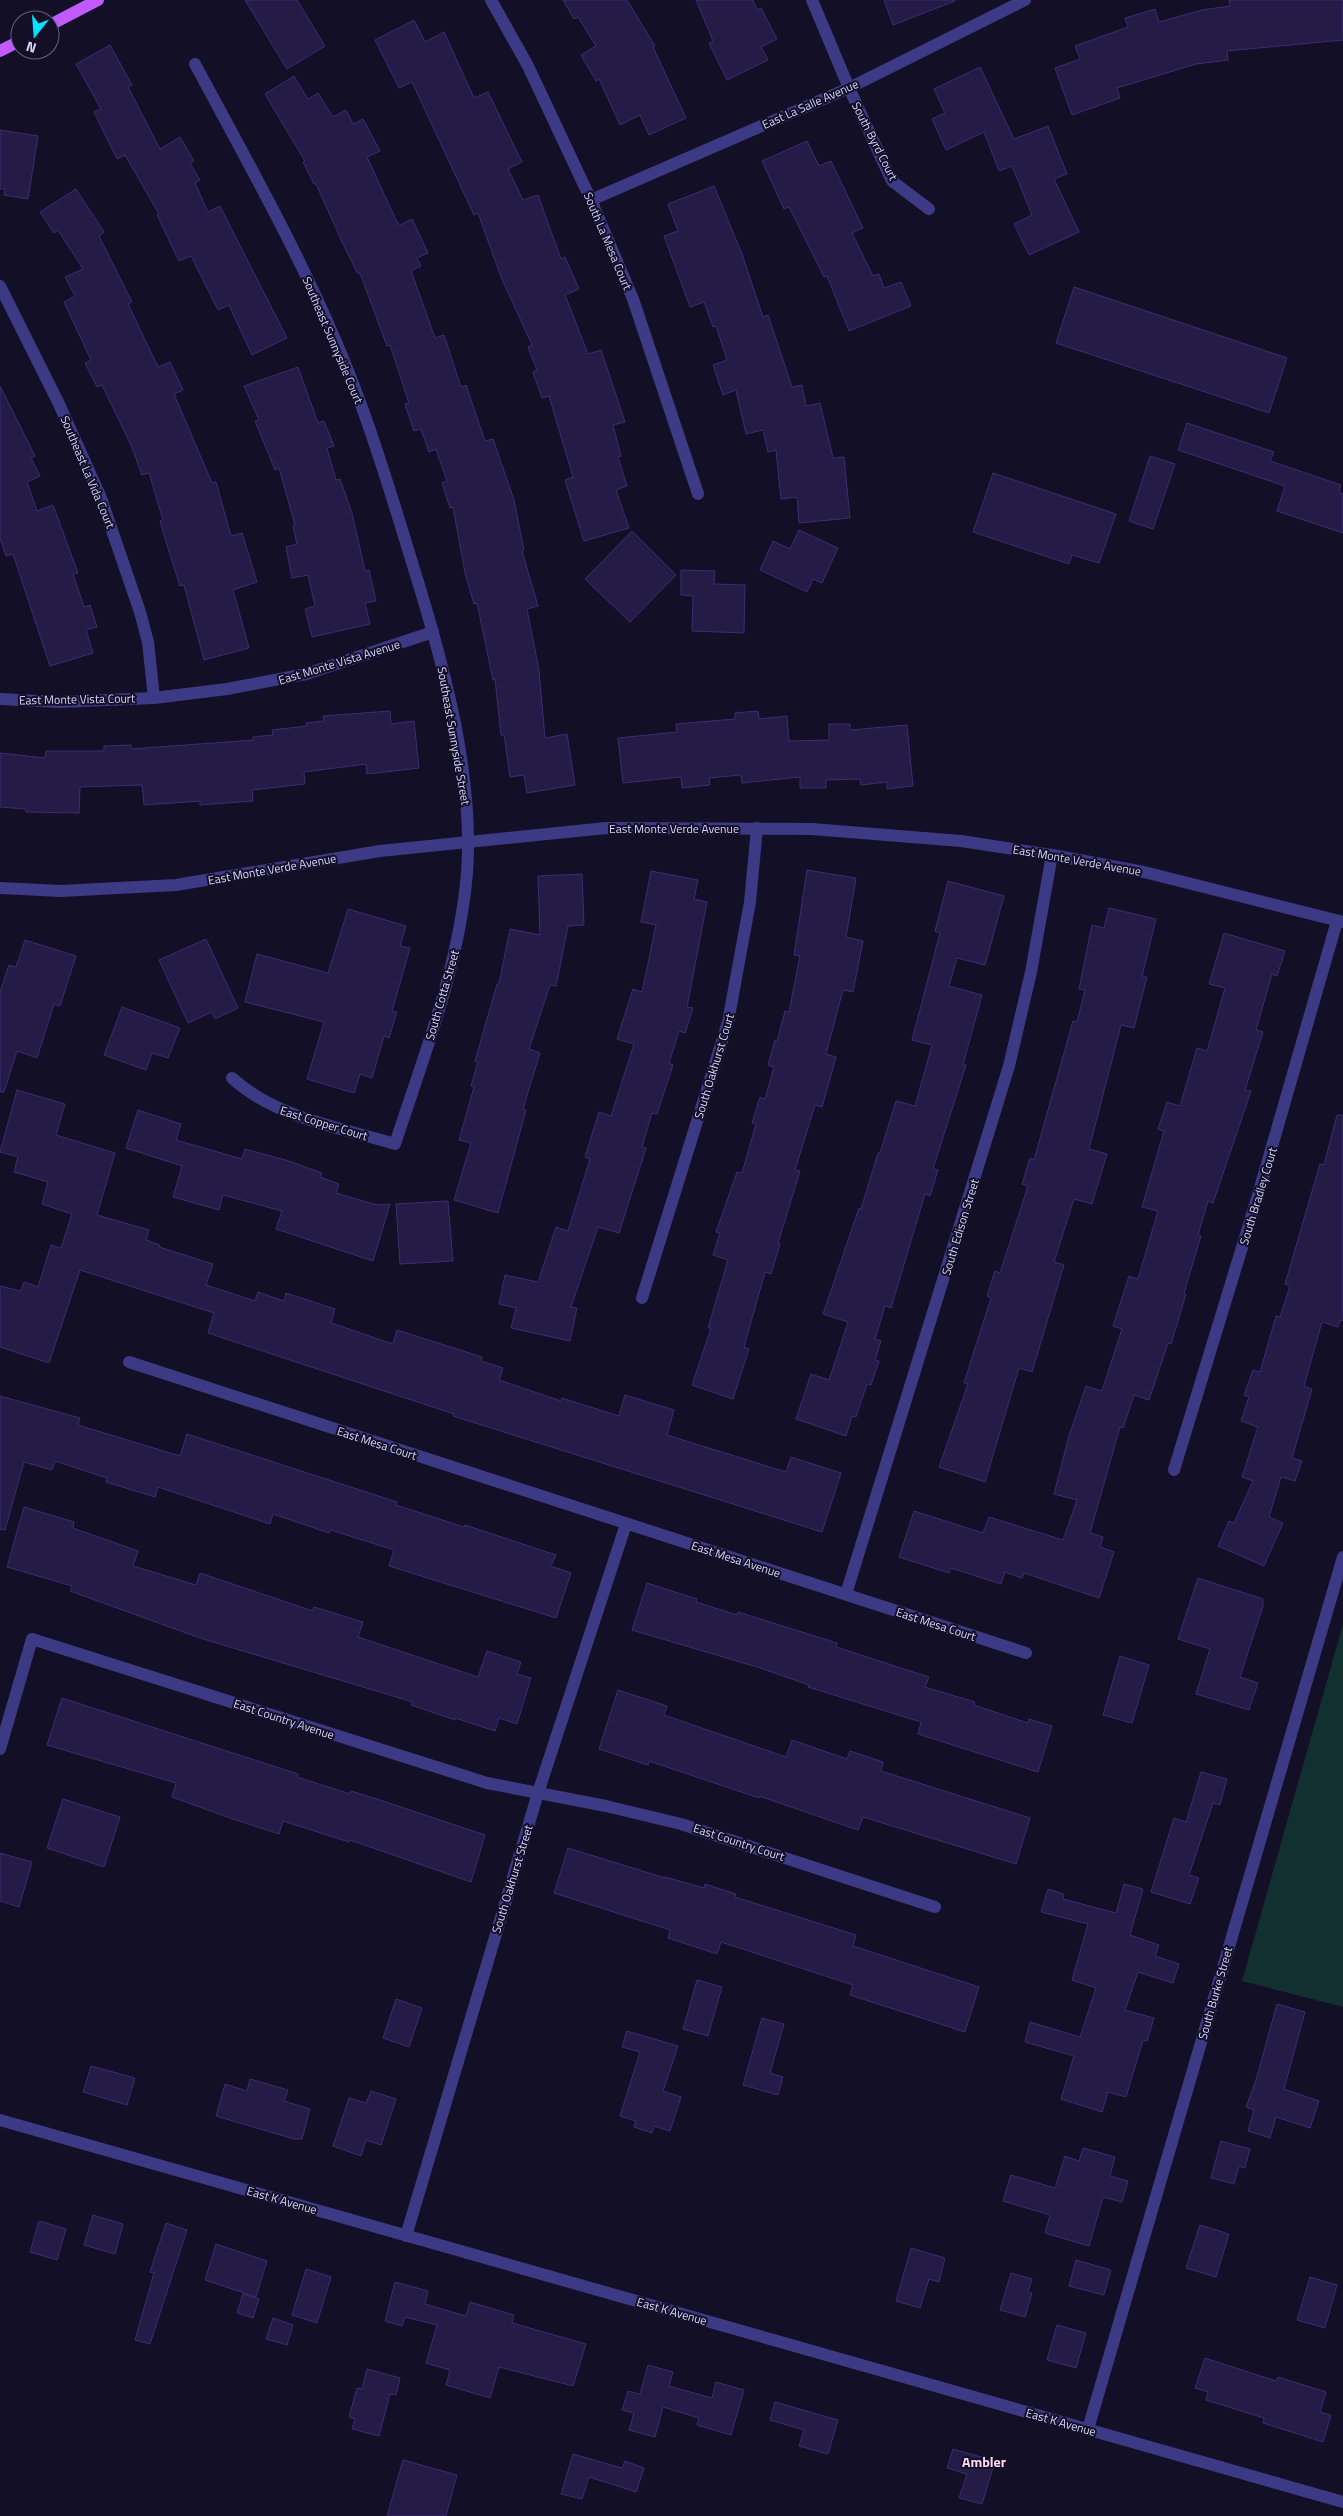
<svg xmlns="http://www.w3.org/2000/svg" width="1343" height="2516" viewBox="0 0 1343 2516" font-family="'Titillium Web',sans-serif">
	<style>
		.green { fill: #12302f }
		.building { fill: #241b47; stroke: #3b2d73 }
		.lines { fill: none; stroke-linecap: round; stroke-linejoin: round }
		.minor { stroke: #3d3a85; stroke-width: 12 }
		.major { stroke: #c25bff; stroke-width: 12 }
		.labels { text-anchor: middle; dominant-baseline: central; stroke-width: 4; stroke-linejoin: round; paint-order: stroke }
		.street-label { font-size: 12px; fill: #d9d4ff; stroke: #130f26 }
		.neighbourhood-label { font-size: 14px; font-weight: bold; fill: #ffd6f0; stroke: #130f26 }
	</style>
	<rect width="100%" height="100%" fill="#130f26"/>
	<polygon class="green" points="1343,1624 1343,2007 1242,1981"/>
	<g class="building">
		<polygon points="245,0 297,0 325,46 287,69"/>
		<polygon points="563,0 627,0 655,46 653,47 686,118 649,135 640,115 620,125 599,79 596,81 581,55 596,46 578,17 574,19"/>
		<polygon points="696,0 753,0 757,10 761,8 777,39 761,47 768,60 727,80 709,43 713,41"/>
		<polygon points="884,0 954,0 955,1 893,25"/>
		<polygon points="1229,0 1343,0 1343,40 1227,51 1228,60 1196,64 1117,88 1120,98 1072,115 1055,68 1080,59 1075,46 1128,27 1125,18 1155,9 1159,22 1202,10 1230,6"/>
		<polygon points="414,20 425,42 444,32 474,98 488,92 522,162 508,169 523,200 538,195 561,259 565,257 579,289 565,295 588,354 601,350 625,422 613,425 621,456 618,457 627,486 616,490 629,528 584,541 565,480 573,477 549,396 542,398 533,372 537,370 528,347 532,345 501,277 478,213 474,215 412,82 399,88 375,40"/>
		<polygon points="110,45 132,85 128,87 160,149 180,137 194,161 190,163 200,180 195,183 208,212 220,206 287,338 252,355 229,305 218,310 191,256 179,261 157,215 159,214 125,155 117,159 94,112 101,109 76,64"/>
		<polygon points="980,67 1014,139 1048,126 1067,174 1054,179 1079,232 1029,255 1014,224 1032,215 1012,166 999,171 984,132 946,150 932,119 945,113 934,89"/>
		<polygon points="294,76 308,99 318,93 333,117 346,110 353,124 363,119 380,151 367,157 396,220 400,225 412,219 428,253 417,258 421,266 411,271 435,338 444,335 461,387 466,385 485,441 493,439 514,500 524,550 522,551 538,606 527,609 539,670 545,738 567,734 575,785 527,793 524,775 510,777 504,735 501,735 495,679 493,680 477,603 474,604 465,573 453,507 450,508 442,483 447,481 436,449 429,452 421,429 414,431 405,404 409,403 390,345 387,346 360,273 358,274 344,246 316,184 314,184 303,162 305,161 265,94"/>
		<polygon points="0,130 38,136 28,199 4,195 5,189 0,189"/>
		<polygon points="807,141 819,166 831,161 863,228 852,233 873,276 879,274 884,288 901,282 911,306 849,331 827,276 824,277 789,207 784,209 762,161"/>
		<polygon points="714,186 742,254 763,317 768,315 792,387 802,385 806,406 820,403 833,458 844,457 850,518 799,523 797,497 781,499 776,450 768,452 763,430 746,434 736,390 723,395 713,365 727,360 716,326 713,327 704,302 690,307 664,236 678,231 668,204"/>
		<polygon points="76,189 104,232 99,236 132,302 128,304 158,367 170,362 183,390 174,394 212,483 216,482 231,536 242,533 257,582 233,590 249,648 204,660 184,585 180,586 167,545 160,521 163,520 149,473 142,475 131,445 102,385 97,387 85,363 91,360 64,302 75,296 65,277 83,269 58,230 54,233 40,212"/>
		<polygon points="1074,287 1287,358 1269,413 1056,343"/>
		<polygon points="298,367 318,423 324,421 334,446 327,448 336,480 340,479 352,513 365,571 369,570 376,601 365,603 370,624 312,637 305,609 315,606 308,575 292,578 286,547 297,544 293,526 295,525 279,468 275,470 255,421 259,420 244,386"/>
		<polygon points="0,386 35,456 31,458 40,476 27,482 37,511 53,505 78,573 73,574 84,607 90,605 97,627 86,630 93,653 50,666 13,554 6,556 0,538"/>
		<polygon points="1187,423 1274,452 1270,461 1341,485 1339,492 1343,494 1343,533 1277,511 1285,486 1178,450"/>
		<polygon points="1150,456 1175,464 1153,529 1129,521"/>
		<polygon points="993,473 1116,514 1099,563 1072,555 1069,564 973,532"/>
		<polygon points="799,530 838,548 822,583 813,579 807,592 760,570 773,541 790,549"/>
		<polygon points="632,531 676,575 630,622 585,579"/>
		<polygon points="681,570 715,571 714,584 745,585 744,633 692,631 693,596 681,595"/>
		<polygon points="390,711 391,724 414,721 419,768 367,774 366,764 304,772 305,784 252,790 253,801 200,805 200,801 144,805 142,785 80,787 79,813 26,812 26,809 0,807 0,753 45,758 46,751 104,751 104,746 131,745 131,749 253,740 253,737 273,735 272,730 307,726 306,723 324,721 323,716"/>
		<polygon points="758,711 759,719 787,716 789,741 829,740 829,724 850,724 850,730 907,725 913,786 887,789 887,782 861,785 860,779 826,780 826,788 800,788 800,777 742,783 741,775 709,778 710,785 682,788 681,777 623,783 618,738 677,732 676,724 735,719 735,713"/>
		<polygon points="807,870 856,878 846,937 863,941 853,992 843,990 826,1054 836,1057 822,1107 815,1105 795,1170 800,1171 778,1243 780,1244 771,1274 765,1272 744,1347 749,1349 733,1399 692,1385 711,1328 708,1328 728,1260 713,1255 720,1233 716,1232 737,1172 742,1173 756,1124 752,1123 760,1097 765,1099 774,1067 768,1065 775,1040 777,1041 785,1011 789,1012 800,956 794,955"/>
		<polygon points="651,871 698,880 694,899 707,902 687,1007 693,1008 685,1033 679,1031 669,1063 673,1065 657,1114 652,1113 642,1147 646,1148 619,1233 598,1227 571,1307 577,1308 570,1341 511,1328 516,1308 499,1304 505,1275 538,1282 556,1227 568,1231 590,1159 585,1157 599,1112 611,1116 634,1044 617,1039 633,989 642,992 656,925 641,922"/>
		<polygon points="582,874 584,925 568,926 556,986 550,985 529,1049 540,1053 523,1109 526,1110 498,1213 454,1200 471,1143 459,1140 474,1087 471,1086 478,1062 475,1061 497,984 499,984 510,929 540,935 538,876"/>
		<polygon points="948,881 1004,896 985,965 957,958 949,986 982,995 963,1065 966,1065 933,1169 938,1170 930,1196 925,1194 891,1308 885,1306 875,1339 881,1341 875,1360 879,1361 871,1385 867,1384 856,1417 852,1416 846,1436 796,1419 811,1374 829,1380 848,1322 823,1314 859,1208 861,1209 878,1153 880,1153 896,1101 915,1106 932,1045 912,1040 940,933 935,931"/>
		<polygon points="1109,908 1156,919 1142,976 1147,977 1134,1028 1121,1025 1089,1149 1107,1154 1092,1204 1074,1199 1054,1262 1064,1265 1032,1372 1019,1368 985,1482 939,1467 968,1384 964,1383 991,1298 987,1296 995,1271 1000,1273 1028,1186 1022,1184 1030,1158 1034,1160 1073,1021 1077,1022 1085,990 1079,989 1092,925 1104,928"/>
		<polygon points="348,909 406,926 400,946 410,948 392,1011 397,1012 389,1038 384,1036 372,1078 360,1074 354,1093 307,1079 324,1022 245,1002 257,954 328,973"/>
		<polygon points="1224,933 1285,951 1277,976 1272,974 1256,1030 1263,1032 1245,1090 1251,1091 1213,1203 1208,1201 1198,1235 1201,1236 1184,1293 1186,1294 1171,1344 1168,1343 1149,1400 1134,1395 1123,1428 1120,1427 1090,1533 1103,1537 1100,1547 1114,1552 1099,1598 1024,1573 1022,1578 1005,1572 1001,1584 951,1568 949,1573 899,1557 914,1511 983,1533 989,1517 1063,1540 1077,1500 1054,1494 1069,1436 1086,1386 1102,1391 1122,1329 1113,1326 1129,1276 1138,1279 1158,1211 1142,1207 1164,1131 1158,1129 1167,1102 1180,1106 1197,1048 1207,1051 1225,988 1209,984"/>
		<polygon points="206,939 238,1008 215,1019 212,1012 188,1023 159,960"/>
		<polygon points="25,940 76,956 60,1006 54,1004 37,1058 17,1051 4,1092 0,1092 0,992 9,965 16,967"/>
		<polygon points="122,1007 180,1028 168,1058 152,1053 146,1070 104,1055"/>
		<polygon points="17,1090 65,1104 56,1135 115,1153 97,1215 149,1230 146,1240 160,1245 159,1247 213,1264 206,1285 255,1301 258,1292 284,1301 286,1293 335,1309 331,1323 393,1344 397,1330 482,1357 481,1361 503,1368 499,1380 561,1401 562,1398 619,1416 625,1395 674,1410 667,1435 786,1472 791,1457 841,1473 822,1532 453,1416 454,1414 208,1333 214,1313 80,1270 49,1363 0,1347 0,1286 21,1291 24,1282 38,1287 51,1245 61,1248 72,1214 42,1204 48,1182 14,1172 18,1157 0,1152"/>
		<polygon points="138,1110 181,1124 176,1140 242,1159 245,1149 289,1161 322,1173 320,1177 339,1184 336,1193 377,1205 390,1204 373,1261 276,1229 282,1211 223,1195 219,1210 173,1197 182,1166 126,1148"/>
		<polygon points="1337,1115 1343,1115 1343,1321 1340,1320 1338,1327 1322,1322 1304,1386 1312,1389 1292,1458 1302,1461 1295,1481 1281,1477 1269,1517 1283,1523 1264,1566 1218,1546 1229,1521 1234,1523 1253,1481 1242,1477 1258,1427 1241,1421 1249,1397 1244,1395 1253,1370 1260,1372 1276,1316 1280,1317 1290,1286 1285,1284 1320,1164 1324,1165"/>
		<polygon points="448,1201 453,1261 400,1264 396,1204"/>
		<polygon points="0,1396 80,1418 78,1425 180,1456 187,1434 397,1502 396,1505 464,1527 465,1525 556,1555 551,1566 571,1573 556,1618 389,1566 394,1550 331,1530 329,1533 273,1514 270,1524 158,1487 155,1497 106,1482 107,1478 55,1461 52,1470 24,1462 5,1530 0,1529"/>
		<polygon points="24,1507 74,1522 73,1528 138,1551 133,1566 196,1585 200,1573 313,1611 314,1607 363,1622 358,1637 478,1677 487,1651 521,1662 517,1674 531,1678 517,1724 499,1718 495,1731 455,1718 455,1720 411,1705 413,1702 200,1638 70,1591 72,1586 7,1567"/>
		<polygon points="1198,1578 1263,1599 1263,1606 1240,1677 1258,1683 1249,1710 1196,1694 1210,1649 1178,1639"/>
		<polygon points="647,1583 697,1599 696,1602 737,1615 738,1612 837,1643 836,1647 929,1677 925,1687 975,1702 974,1705 1028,1723 1029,1719 1052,1726 1038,1772 918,1734 921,1722 808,1687 809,1685 757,1667 632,1630"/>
		<polygon points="1120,1656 1149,1665 1132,1723 1103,1715"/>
		<polygon points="618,1690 667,1706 664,1715 786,1757 792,1740 847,1759 850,1751 883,1762 881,1771 1030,1818 1016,1864 863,1817 858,1830 759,1796 759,1798 649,1761 648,1765 599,1749"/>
		<polygon points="62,1698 298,1774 297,1777 350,1794 351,1791 377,1799 485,1835 471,1882 350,1840 349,1842 283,1821 279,1834 230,1818 172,1797 176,1783 47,1745"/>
		<polygon points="1201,1772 1227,1779 1220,1805 1213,1803 1189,1875 1199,1878 1190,1904 1151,1892 1174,1818 1186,1822"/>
		<polygon points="63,1799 120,1817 104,1867 47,1848"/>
		<polygon points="568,1848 665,1878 665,1877 704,1888 705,1884 736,1894 735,1897 856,1935 853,1946 979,1987 965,2032 850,1995 853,1985 721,1942 717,1954 668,1938 670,1930 554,1893"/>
		<polygon points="0,1853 32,1862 19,1907 0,1901"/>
		<polygon points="1124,1884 1143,1889 1130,1935 1159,1945 1155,1956 1179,1964 1173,1983 1138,1972 1125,2010 1154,2018 1147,2041 1143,2040 1126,2097 1108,2092 1102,2112 1061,2099 1074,2056 1025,2042 1030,2022 1080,2037 1096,1988 1072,1980 1088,1924 1041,1912 1048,1889 1064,1894 1063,1899 1116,1913"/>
		<polygon points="697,1980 722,1987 708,2036 683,2029"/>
		<polygon points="396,1999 422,2008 409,2047 383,2038"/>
		<polygon points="1277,2004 1305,2012 1284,2089 1319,2101 1310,2128 1276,2117 1270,2138 1248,2131 1254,2110 1246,2107 1256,2080"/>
		<polygon points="762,2018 784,2024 770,2073 783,2077 778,2095 743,2085"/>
		<polygon points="627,2031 678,2046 663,2091 681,2097 670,2131 654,2126 652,2133 634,2127 636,2121 620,2116 640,2052 622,2047"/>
		<polygon points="91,2066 135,2078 127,2105 83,2092"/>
		<polygon points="250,2079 288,2090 284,2101 310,2109 302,2139 294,2139 216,2116 225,2084 247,2091"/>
		<polygon points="371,2091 396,2099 381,2145 366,2140 361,2156 333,2146 349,2098 366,2103"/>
		<polygon points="1221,2141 1250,2149 1245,2168 1239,2166 1234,2184 1211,2178"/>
		<polygon points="1083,2148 1115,2157 1110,2176 1128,2181 1122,2202 1103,2197 1089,2246 1045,2233 1050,2215 1003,2201 1011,2175 1055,2188 1065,2156 1079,2161"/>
		<polygon points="93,2215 123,2224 115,2254 84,2245"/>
		<polygon points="39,2221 66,2229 57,2260 30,2252"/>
		<polygon points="166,2223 187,2230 150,2344 135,2340 154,2273 150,2272"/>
		<polygon points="1200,2225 1229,2234 1216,2277 1186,2268"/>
		<polygon points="216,2244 267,2261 256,2297 205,2280"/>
		<polygon points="911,2248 945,2258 939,2282 929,2279 920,2308 896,2301"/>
		<polygon points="1076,2260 1111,2270 1104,2295 1069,2286"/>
		<polygon points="306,2269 331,2277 317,2323 292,2315"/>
		<polygon points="1011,2273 1032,2279 1028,2292 1032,2293 1025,2317 1000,2310"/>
		<polygon points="1310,2277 1337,2285 1325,2328 1297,2320"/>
		<polygon points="395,2282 428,2291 425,2304 466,2316 470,2302 514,2315 512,2323 586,2344 573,2386 499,2367 490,2398 446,2385 450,2370 426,2363 437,2325 405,2317 402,2326 385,2321"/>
		<polygon points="243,2294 259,2299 253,2318 237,2313"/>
		<polygon points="273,2318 293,2325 287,2345 266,2339"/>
		<polygon points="1057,2325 1086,2333 1076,2368 1047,2360"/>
		<polygon points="1205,2358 1276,2381 1278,2377 1326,2392 1320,2412 1331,2415 1323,2442 1263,2423 1264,2418 1206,2400 1208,2392 1195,2388"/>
		<polygon points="648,2365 673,2372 669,2386 712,2398 716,2382 744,2390 731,2435 697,2425 699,2418 663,2407 655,2437 629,2430 634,2413 622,2410 628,2391 640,2394"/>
		<polygon points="367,2369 400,2378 396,2395 390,2394 379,2436 352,2429 355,2419 349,2417 357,2388 362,2389"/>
		<polygon points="775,2402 838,2420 828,2454 799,2446 804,2430 770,2420"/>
		<polygon points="953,2449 995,2461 982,2504 959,2498 967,2474 947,2468"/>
		<polygon points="573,2454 622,2468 625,2461 644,2468 636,2492 589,2477 582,2499 561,2494"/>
		<polygon points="403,2460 457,2475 446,2516 387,2516"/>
	</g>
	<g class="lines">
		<g class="minor">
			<polyline points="491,0 528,66 591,200 633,299 698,494"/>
			<polyline points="812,0 849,88 892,181 929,209"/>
			<path d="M195,64C253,172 314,279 357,394C381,457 399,521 419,585C446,674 474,779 467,873C459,967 424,1055 395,1144C339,1127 276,1118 232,1078"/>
			<polyline points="591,200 849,88 1025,0"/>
			<polyline points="0,286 59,404 101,498 140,612 148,642 154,698"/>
			<polyline points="0,699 59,702 154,698 227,689 306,674 433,632"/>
			<polyline points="0,888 61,891 176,885 380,851 606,828 812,829 961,841 1052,855 1144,872 1343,922"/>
			<polyline points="642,1298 728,1022 750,902 757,828"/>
			<polyline points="129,1362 1026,1653"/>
			<polyline points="1174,1470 1258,1195 1337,921"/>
			<polyline points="846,1594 1009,1066 1031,972 1052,855"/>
			<polyline points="0,1749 32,1639 487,1783 606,1806 681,1824 935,1907"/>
			<polyline points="0,2120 1343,2502"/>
			<polyline points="406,2236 538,1793 626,1524"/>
			<polyline points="1088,2429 1343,1557"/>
		</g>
		<g class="major">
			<polyline points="50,25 98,0"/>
			<polyline points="0,51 20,41"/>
		</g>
	</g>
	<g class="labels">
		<g class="street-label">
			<text transform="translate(810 104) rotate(-24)">East La Salle Avenue</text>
			<text transform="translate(875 141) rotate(63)">South Byrd Court</text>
			<text transform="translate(608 241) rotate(67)">South La Mesa Court</text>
			<text transform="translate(333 340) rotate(67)">Southeast Sunnyside Court</text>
			<text transform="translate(88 472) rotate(67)">Southeast La Vida Court</text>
			<text transform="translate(339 662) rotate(-17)">East Monte Vista Avenue</text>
			<text transform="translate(77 699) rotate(-1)">East Monte Vista Court</text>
			<text transform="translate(454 736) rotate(80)">Southeast Sunnyside Street</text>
			<text x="674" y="828">East Monte Verde Avenue</text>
			<text transform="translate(1077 860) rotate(10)">East Monte Verde Avenue</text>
			<text transform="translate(272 869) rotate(-10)">East Monte Verde Avenue</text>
			<text transform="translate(442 995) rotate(-74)">South Cotta Street</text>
			<text transform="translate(714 1066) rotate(-73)">South Oakhurst Court</text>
			<text transform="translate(324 1123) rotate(17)">East Copper Court</text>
			<text transform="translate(1258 1196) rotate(-73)">South Bradley Court</text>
			<text transform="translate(960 1227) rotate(-73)">South Edison Street</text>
			<text transform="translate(377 1443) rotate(18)">East Mesa Court</text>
			<text transform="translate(736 1559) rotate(18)">East Mesa Avenue</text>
			<text transform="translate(936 1624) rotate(18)">East Mesa Court</text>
			<text transform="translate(284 1719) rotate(18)">East Country Avenue</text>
			<text transform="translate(739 1842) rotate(18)">East Country Court</text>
			<text transform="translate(512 1879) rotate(-73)">South Oakhurst Street</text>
			<text transform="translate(1215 1993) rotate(-74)">South Burke Street</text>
			<text transform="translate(282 2200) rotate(16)">East K Avenue</text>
			<text transform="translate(672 2311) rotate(16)">East K Avenue</text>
			<text transform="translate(1061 2422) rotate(16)">East K Avenue</text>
		</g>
		<g class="neighbourhood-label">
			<text x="984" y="2461">Ambler</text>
		</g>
	</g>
	<g transform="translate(35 35) rotate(197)"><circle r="24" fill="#130f26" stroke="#625e7d"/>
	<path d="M0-4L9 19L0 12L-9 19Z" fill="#00e5ff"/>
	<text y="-8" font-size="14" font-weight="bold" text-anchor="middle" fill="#d9d4ff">N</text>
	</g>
</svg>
